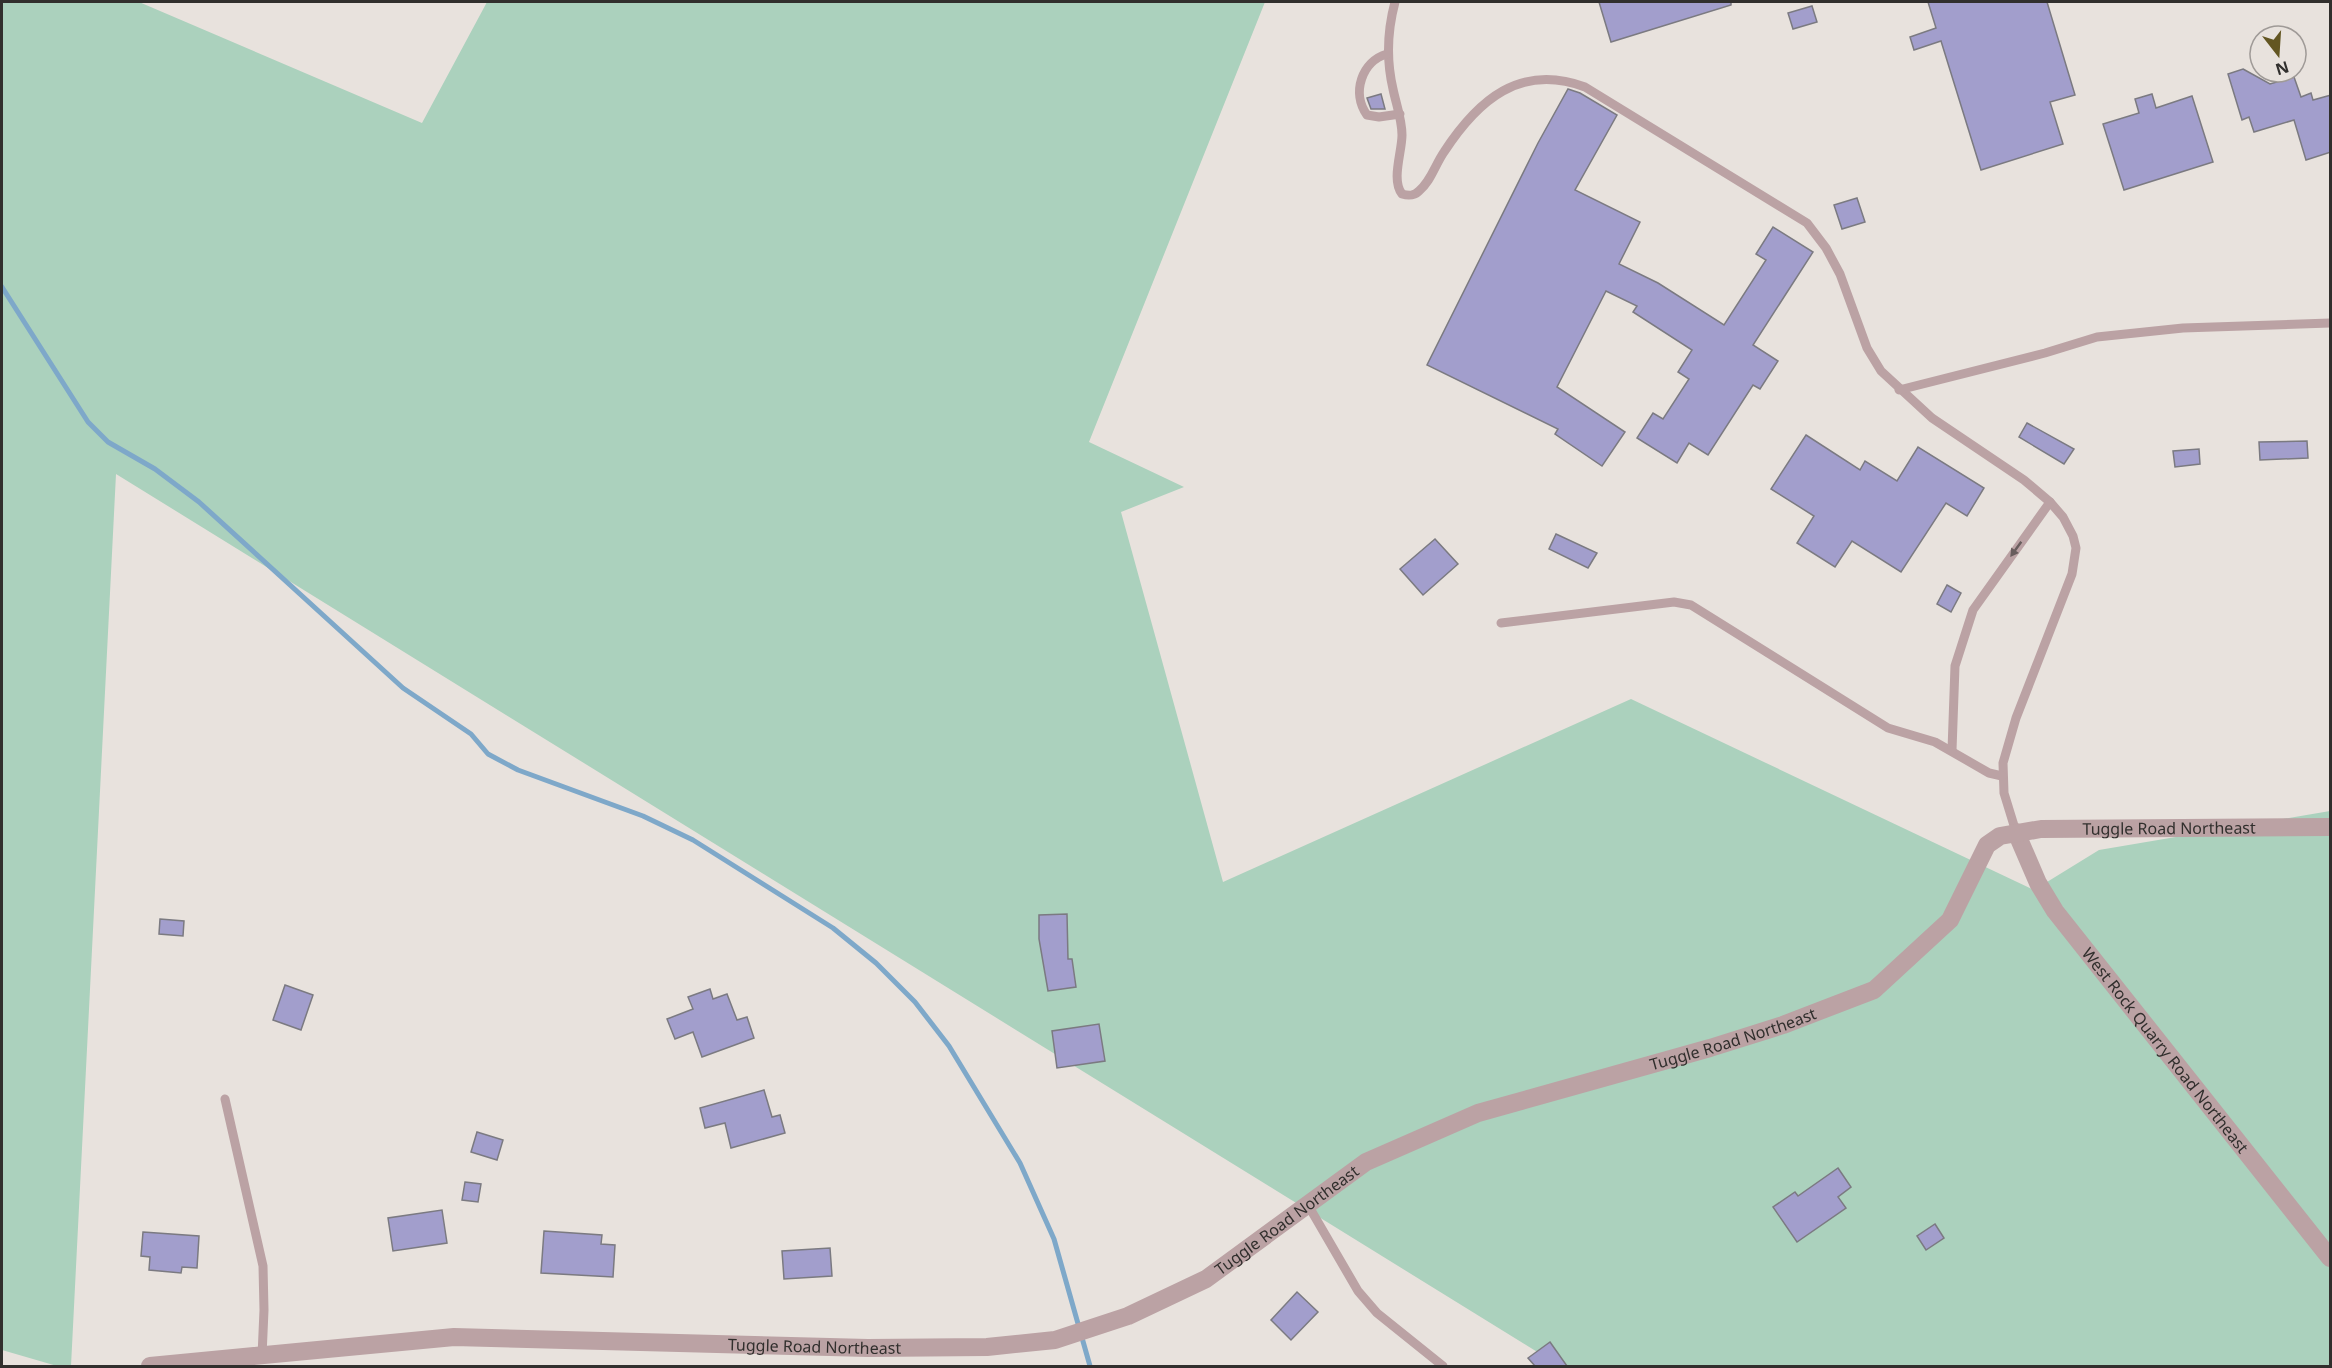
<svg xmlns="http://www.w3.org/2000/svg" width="2332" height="1368" viewBox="0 0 2332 1368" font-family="'Noto Sans',sans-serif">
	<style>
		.green { fill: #abd1bd }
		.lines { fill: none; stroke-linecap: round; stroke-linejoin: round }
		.stream { stroke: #7ea8c9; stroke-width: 5 }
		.building { fill: #a29ecc; stroke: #7b7a81; stroke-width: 1.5 }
		.lane { stroke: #bba2a4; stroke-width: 9 }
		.street { stroke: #bba2a4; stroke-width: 18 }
		.oneway { fill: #685d5d }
		.labels { text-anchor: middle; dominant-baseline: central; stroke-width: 6; stroke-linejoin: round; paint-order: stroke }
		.street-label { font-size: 16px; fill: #312f2d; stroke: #e8e2dd }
	</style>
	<rect width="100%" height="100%" fill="#e8e2dd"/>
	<polygon class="green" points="2,2 139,2 422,123 487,2 1265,2 1089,442 1184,487 1121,512 1223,882 1631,699 2034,890 2099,850 2330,811 2330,1366 1560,1366 116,474 71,1366 57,1366 2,1350"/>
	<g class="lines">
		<polyline class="stream" points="2,287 88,422 108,442 155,469 199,502 403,688 471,734 488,754 518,770 643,816 693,840 833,928 876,963 915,1002 949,1046 1020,1163 1054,1239 1090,1366"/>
	</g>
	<g class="building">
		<polygon points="1599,2 1731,2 1731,5 1611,42"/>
		<polygon points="1928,2 2047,2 2075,95 2050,102 2063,144 1981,170 1941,41 1914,50 1910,37 1936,28"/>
		<polygon points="1812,6 1817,22 1793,29 1788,13"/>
		<polygon points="2243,69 2270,84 2294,77 2301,97 2311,93 2313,100 2331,95 2331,152 2306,160 2294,120 2254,132 2249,117 2242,120 2228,74"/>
		<polygon points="1568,89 1580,93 1617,115 1575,190 1640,222 1619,264 1658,283 1724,325 1766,260 1756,254 1773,227 1813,252 1753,345 1778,361 1760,389 1753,385 1708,455 1689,443 1677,463 1637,438 1653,413 1663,419 1689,379 1678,372 1692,350 1633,312 1637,306 1606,291 1557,387 1625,432 1602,466 1555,434 1558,429 1427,365 1538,143"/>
		<polygon points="1381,94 1385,109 1371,109 1367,98"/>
		<polygon points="2152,94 2156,108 2192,96 2213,162 2124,190 2103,124 2139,113 2135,99"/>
		<polygon points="1857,198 1865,222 1842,229 1834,205"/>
		<polygon points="2027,423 2074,449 2064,464 2019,437"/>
		<polygon points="1806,435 1860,470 1865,461 1897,481 1918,447 1984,488 1967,516 1946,503 1901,572 1852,541 1835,567 1797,543 1814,516 1771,489"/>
		<polygon points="2307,441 2308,458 2260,460 2259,442"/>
		<polygon points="2199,449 2200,464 2175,467 2173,451"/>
		<polygon points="1556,534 1597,553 1588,568 1549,549"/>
		<polygon points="1435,539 1458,564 1423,595 1400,569"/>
		<polygon points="1947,585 1961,593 1951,612 1937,604"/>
		<polygon points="1067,914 1068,959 1072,959 1076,987 1048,991 1039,939 1039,915"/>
		<polygon points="160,919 184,921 183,936 159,934"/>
		<polygon points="285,985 313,995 301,1030 273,1020"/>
		<polygon points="710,989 713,999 727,994 737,1020 747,1017 754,1038 702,1057 693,1032 675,1039 667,1019 693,1009 688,997"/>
		<polygon points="1099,1024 1105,1061 1057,1068 1052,1031"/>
		<polygon points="764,1090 772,1117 780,1115 785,1133 731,1148 725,1123 705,1128 700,1108"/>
		<polygon points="477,1132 503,1140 497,1160 471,1152"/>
		<polygon points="1838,1168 1851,1187 1838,1197 1846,1208 1797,1242 1773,1207 1795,1192 1798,1196"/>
		<polygon points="465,1182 481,1184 478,1202 462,1200"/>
		<polygon points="442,1210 447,1243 393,1251 388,1218"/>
		<polygon points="1935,1224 1944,1238 1926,1250 1917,1236"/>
		<polygon points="544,1231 602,1235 601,1244 615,1245 613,1277 541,1273"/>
		<polygon points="143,1232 199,1236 197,1268 182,1267 181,1273 149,1270 150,1257 141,1256"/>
		<polygon points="830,1248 832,1276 784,1279 782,1251"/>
		<polygon points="1297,1292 1318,1312 1291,1340 1271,1320"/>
		<polygon points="1550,1342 1567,1366 1535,1366 1528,1358"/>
	</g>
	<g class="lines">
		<g class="lane">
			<path d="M1395,2C1387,32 1386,59 1393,89C1396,104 1402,119 1402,135C1402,152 1391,180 1402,194C1409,196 1414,196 1419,191C1431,181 1435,165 1444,152C1478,100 1520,63 1585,87L1807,223L1826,248L1840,274L1867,348L1881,371L1932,418L2024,480L2050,502L2063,517L2073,536L2076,548L2072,574L2016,718L2003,763L2004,793L2016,832"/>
			<path d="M1387,54C1362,61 1351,93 1367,115L1379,117L1400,114"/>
			<polyline points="1899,390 2045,353 2097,337 2183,328 2330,323"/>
			<polyline points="1501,623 1674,602 1691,605 1888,728 1935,742 1989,773 2002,776"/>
			<polyline points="1952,750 1955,666 1973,610 2050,502"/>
			<polyline points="225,1099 263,1266 264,1310 262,1356"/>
			<polyline points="1308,1205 1358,1291 1377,1313 1443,1366"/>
		</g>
		<g class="street">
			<path id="s1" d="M2016,832L2038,883L2055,911L2330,1258"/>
			<path id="s2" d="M150,1366L454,1337L868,1348L987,1347L1055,1340L1128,1316L1206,1279L1366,1162L1478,1113L1710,1048L1783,1025L1874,990L1950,920L1987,845L2000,836L2041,829L2330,827"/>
		</g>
	</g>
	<defs><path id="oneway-solid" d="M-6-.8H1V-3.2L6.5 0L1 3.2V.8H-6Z" transform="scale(1.5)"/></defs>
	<use class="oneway" href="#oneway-solid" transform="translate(2016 549) rotate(126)"/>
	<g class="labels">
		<g class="street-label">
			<text stroke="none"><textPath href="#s2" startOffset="2178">Tuggle Road Northeast</textPath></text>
			<text stroke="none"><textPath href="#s2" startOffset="1656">Tuggle Road Northeast</textPath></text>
			<text stroke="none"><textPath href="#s1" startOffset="266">West Rock Quarry Road Northeast</textPath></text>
			<text stroke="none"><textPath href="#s2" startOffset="1170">Tuggle Road Northeast</textPath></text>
			<text stroke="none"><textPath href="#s2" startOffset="666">Tuggle Road Northeast</textPath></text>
		</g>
	</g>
	<rect width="2332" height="1368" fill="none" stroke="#312f2d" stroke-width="6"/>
	<g transform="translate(2278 54) rotate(163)"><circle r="28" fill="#e8e2dd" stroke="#9f9a97" stroke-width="1.5"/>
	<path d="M0-4.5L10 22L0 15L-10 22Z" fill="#635622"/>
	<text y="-9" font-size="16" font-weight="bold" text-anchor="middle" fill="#312f2d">N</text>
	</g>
</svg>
